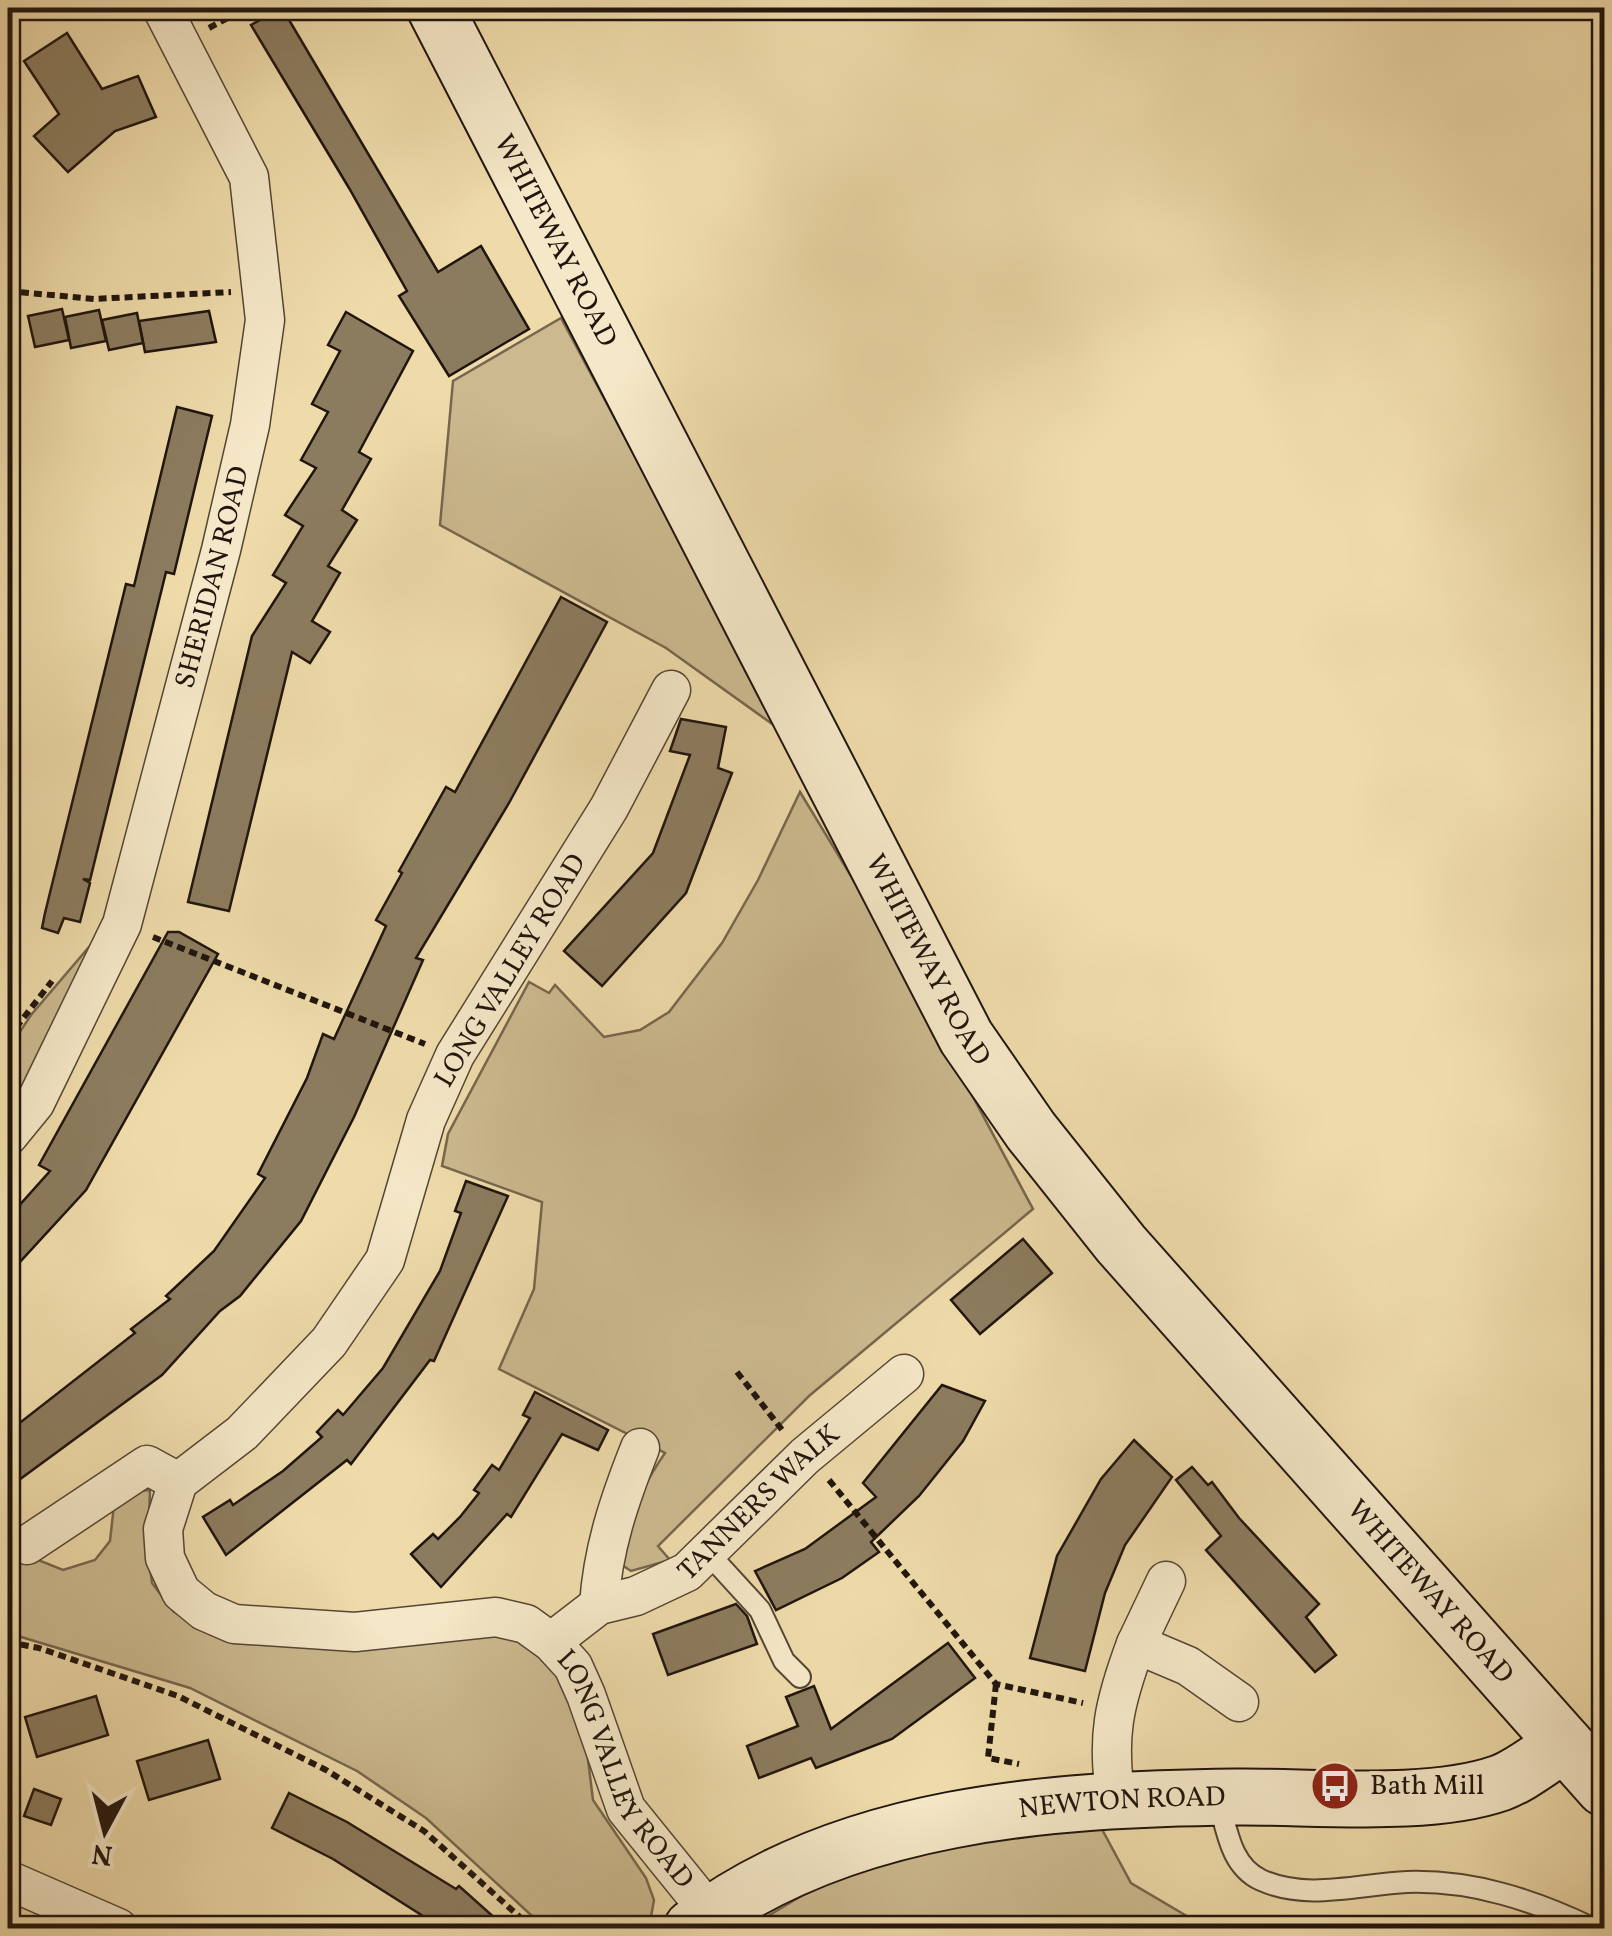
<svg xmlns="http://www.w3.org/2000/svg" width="1612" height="1936" viewBox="0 0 1612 1936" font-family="Vollkorn,serif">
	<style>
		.green { fill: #ccb98f; stroke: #76674e; stroke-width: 2.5 }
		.building { fill: #8c7c5f; stroke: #20150e; stroke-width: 2.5 }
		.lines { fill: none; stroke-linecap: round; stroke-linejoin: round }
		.lane-casing { stroke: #544635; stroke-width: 24 }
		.street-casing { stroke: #544635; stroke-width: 41 }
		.secondary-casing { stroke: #20150e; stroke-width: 59 }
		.path { stroke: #20150e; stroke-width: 6; stroke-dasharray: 8 5; stroke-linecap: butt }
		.lane { stroke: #f5e8c8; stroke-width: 20 }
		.street { stroke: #f5e8c8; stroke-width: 38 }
		.secondary { stroke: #f5e8c8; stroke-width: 55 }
		.labels { text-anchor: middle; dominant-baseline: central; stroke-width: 8; stroke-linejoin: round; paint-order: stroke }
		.street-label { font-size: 28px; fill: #20150e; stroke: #f5e8c8 }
		.poi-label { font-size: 28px; fill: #20150e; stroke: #f5e8c8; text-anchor: start }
	</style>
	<rect width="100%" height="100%" fill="#efdbaa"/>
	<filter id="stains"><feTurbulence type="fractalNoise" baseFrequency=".002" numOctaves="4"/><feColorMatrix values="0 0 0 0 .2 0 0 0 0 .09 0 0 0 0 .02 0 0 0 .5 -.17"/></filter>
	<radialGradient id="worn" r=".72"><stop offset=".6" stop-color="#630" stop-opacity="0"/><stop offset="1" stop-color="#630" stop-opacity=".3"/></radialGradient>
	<g class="green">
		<polygon points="561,318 782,731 666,648 440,525 453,381"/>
		<path d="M800,792L882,927L1033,1209L809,1396L658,1546L670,1560L631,1571L622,1565C623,1525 643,1485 665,1453L499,1369L534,1289L542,1202L442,1166L448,1134L529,982L549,993L555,985L604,1037L640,1030L669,1012L722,943L758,880Z"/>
		<polygon points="106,927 80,992 8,1114 8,1050 31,1015"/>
		<polygon points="150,1490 148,1550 152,1583 174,1612 237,1638 493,1630 541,1646 580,1695 593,1800 646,1878 654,1900 650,1922 643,1928 545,1928 426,1818 357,1771 190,1688 8,1633 8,1528 28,1556 63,1570 95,1560 110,1541 114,1505 127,1492"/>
		<polygon points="1097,1820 1131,1883 1207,1928 748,1928 803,1895 892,1854"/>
	</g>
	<g class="building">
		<polygon points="282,8 438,272 481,246 529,329 449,376 399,296 407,291 349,188 251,25"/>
		<polygon points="67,33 102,89 138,76 156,117 115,131 68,172 34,136 59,114 24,61"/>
		<polygon points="62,309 69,340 35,347 28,316"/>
		<polygon points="99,310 106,341 71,348 65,317"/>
		<polygon points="209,311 216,342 145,352 139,321"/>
		<polygon points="346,312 413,351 359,452 371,459 342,510 357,520 328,566 340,573 312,621 330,632 310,663 292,652 229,911 188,902 252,636 286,583 273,575 303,526 285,515 316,468 301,460 328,412 312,404 340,351 328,345"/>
		<polygon points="137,313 143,343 109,350 102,320"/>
		<polygon points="177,407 212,416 174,574 166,572 90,880 83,879 90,883 80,922 64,918 58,933 42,928 45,913 126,584 134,586"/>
		<polygon points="561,597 607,622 509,803 416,958 423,960 354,1117 301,1221 240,1296 220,1311 162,1375 8,1488 8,1432 135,1333 131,1329 170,1299 166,1296 214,1251 265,1178 258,1174 307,1078 323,1034 334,1039 386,926 376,920 402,873 399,871 446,787 455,792"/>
		<polygon points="681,719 726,727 718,768 732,773 686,893 602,986 564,951 653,853 690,755 670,751"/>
		<polygon points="168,932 179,932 218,954 86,1190 8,1275 8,1218 50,1171 39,1165"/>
		<polygon points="466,1181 508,1196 434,1361 430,1360 351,1464 347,1460 226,1555 203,1517 230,1500 233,1505 283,1471 322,1437 317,1432 338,1410 343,1415 383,1368 440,1271 461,1213 455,1211"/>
		<polygon points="1023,1239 1052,1273 980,1334 951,1300"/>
		<polygon points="942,1385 985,1401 963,1441 919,1496 871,1542 879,1552 842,1578 776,1610 755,1571 805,1549 876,1497 863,1483"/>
		<polygon points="535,1392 608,1430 598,1450 562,1434 511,1517 507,1514 441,1587 411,1554 433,1534 438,1539 460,1517 479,1493 474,1490 492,1465 499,1470 530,1418 523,1415"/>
		<polygon points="1134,1440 1172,1477 1125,1545 1105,1593 1085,1671 1030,1658 1057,1556 1101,1479"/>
		<polygon points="1192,1467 1208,1485 1212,1482 1239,1518 1319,1604 1306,1617 1336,1655 1315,1672 1206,1550 1221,1536 1176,1480"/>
		<polygon points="736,1604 747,1616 757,1644 668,1675 653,1634"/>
		<polygon points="948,1643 975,1678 892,1739 816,1768 811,1758 759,1778 747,1746 798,1726 786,1697 814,1686 831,1729"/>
		<polygon points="96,1696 108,1735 37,1757 25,1717"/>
		<polygon points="208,1740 220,1779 149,1800 137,1761"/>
		<polygon points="34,1789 61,1799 51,1825 24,1816"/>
		<polygon points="289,1793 347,1822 456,1889 459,1886 506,1928 442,1928 333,1859 272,1828"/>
	</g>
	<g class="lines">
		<g class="lane-casing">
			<g id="lane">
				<polyline points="707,1552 760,1610 784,1661 800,1677"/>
				<path d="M1219,1802C1227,1831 1231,1866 1261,1880C1307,1901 1360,1884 1407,1882C1473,1880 1533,1900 1592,1928"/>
			</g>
		</g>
		<g class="street-casing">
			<g id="street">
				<path id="s1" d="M671,690L609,808L455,1055L426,1120L385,1260L329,1342L242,1433L178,1482L163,1529L165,1558L181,1592L204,1611L234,1624L355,1632L496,1617L526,1624L551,1642L573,1666L586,1695L626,1809L711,1914"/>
				<path id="s2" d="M8,1136L35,1103L122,924L221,550L250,425L265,320L249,177L162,8"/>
				<polyline points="27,1545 147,1465 178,1482"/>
				<path d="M599,1605C603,1548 619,1501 640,1448"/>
				<path id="s3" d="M551,1642L599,1605L636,1596L687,1572L805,1456L904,1374"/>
				<polyline points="1136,1644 1166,1581"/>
				<path d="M1116,1800C1106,1737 1114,1703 1136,1644L1188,1666L1239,1702"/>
				<polyline points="8,1880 118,1928"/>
			</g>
		</g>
		<g class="secondary-casing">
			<g id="secondary">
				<path id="s4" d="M435,8L966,1037L1031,1131L1121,1244L1604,1788"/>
				<path id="s5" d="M692,1928C843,1813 1052,1799 1236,1797C1312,1796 1429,1808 1500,1783C1522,1775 1544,1756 1565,1744"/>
			</g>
		</g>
		<g class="path">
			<polyline points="209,28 246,8"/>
			<polyline points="8,291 94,299 231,292"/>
			<polyline points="153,937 425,1044"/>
			<polyline points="8,1038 52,981"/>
			<polyline points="737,1372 783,1431"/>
			<polyline points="829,1480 996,1684 1083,1703"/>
			<polyline points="8,1642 39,1648 178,1696 326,1770 424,1831 532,1928"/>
			<polyline points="996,1684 988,1758 1019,1764"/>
		</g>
		<use href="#lane" class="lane"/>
		<use href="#street" class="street"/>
		<use href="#secondary" class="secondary"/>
	</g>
	<defs>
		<g id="bus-disc" transform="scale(2.5)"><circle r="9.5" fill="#8f2418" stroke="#f5e8c8"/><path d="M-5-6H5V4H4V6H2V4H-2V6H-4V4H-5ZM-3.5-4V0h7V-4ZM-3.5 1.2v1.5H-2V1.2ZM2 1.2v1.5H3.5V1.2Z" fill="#fff"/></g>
	</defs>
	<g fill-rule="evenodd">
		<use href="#bus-disc" x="1335" y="1786"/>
	</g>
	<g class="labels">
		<g class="street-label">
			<text stroke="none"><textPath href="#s4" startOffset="262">WHITEWAY ROAD</textPath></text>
			<text stroke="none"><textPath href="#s2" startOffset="600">SHERIDAN ROAD</textPath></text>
			<text stroke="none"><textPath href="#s4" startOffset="1072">WHITEWAY ROAD</textPath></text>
			<text transform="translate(511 971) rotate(-59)">LONG VALLEY ROAD</text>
			<text stroke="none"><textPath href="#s3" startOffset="255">TANNERS WALK</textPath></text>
			<text stroke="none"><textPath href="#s4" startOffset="1882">WHITEWAY ROAD</textPath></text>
			<text stroke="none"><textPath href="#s1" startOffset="1600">LONG VALLEY ROAD</textPath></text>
			<text stroke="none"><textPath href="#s5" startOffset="455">NEWTON ROAD</textPath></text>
		</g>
		<g class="poi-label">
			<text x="1370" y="1786">Bath Mill</text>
		</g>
	</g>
	<rect width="1612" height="1936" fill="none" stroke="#efdbaa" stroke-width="40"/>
	<rect x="10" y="10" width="1592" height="1916" fill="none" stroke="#20150e" stroke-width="5"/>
	<rect x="20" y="20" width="1572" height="1896" fill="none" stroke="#20150e" stroke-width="2.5"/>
	<g transform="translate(105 1831) rotate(187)" stroke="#f5e8c8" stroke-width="8" paint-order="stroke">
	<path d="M0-8L18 38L0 25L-18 38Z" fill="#20150e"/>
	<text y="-15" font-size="28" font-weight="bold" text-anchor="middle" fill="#20150e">N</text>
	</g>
	<rect width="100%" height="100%" filter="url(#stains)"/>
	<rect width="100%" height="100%" fill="url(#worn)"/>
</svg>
